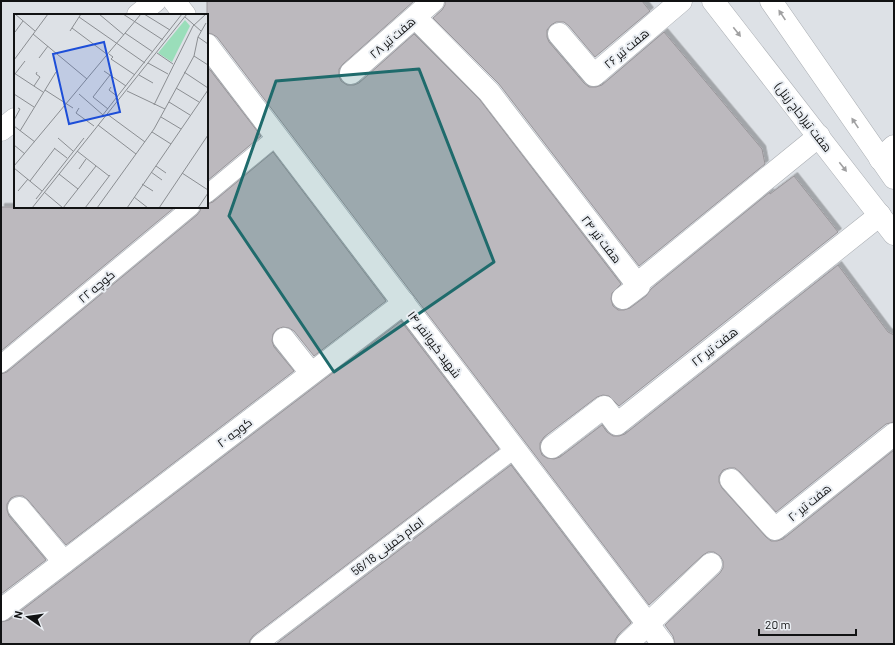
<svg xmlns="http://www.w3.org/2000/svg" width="895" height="645" viewBox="0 0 895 645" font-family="Barlow,Cairo,sans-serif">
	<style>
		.building { fill: #bcb9be; stroke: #99969a; filter: url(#shadow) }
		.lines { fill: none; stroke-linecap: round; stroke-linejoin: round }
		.service-casing { stroke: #abafb4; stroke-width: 18 }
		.minor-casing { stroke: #abafb4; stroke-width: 23 }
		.secondary-casing { stroke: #abafb4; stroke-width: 23 }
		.service { stroke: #fff; stroke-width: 17 }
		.minor { stroke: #fff; stroke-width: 22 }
		.secondary { stroke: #fff; stroke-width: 22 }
		.oneway { fill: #a0a0a1 }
		.marked { fill: #1f6b6c; fill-opacity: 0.2; stroke: #1f6b6c; stroke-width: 3; stroke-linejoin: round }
		.labels { text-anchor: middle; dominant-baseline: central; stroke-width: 4; stroke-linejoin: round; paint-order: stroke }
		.street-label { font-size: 12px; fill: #111213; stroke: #eaeef3 }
		.inset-road { fill: none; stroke: #8b8e92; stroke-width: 1 }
		.view { fill: #1d4ed8; fill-opacity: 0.15; stroke: #1d4ed8; stroke-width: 2 }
		.inset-edge { fill: none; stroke: #111213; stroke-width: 2 }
	</style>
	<defs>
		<filter id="shadow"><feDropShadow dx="3.5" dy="-3.5" stdDeviation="0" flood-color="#0004"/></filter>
	</defs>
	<rect width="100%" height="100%" fill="#dde1e6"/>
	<g class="building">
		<polygon points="207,1 414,1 343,64 339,69 339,76 341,81 347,85 354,85 359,83 414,34 480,100 621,284 612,293 611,299 613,306 618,310 624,310 630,308 646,296 651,289 770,192 770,194 794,176 838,232 619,406 609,396 603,395 597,397 544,437 540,443 540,449 542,455 547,458 554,459 560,457 602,425 607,432 613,436 619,436 625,434 838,265 888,332 894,335 894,422 886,424 776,512 740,472 735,468 729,468 723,470 719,476 719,482 722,488 766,537 771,541 777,541 783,539 894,450 894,644 675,644 673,636 665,625 720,573 723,568 723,561 720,556 714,552 708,552 703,555 649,605 217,37 212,34 207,33"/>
		<polygon points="445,1 642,1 650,11 595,57 569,26 564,22 556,22 551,25 547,30 547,37 549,42 584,83 589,87 596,87 602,85 664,32 762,149 765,164 639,266 499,84 433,18 442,10 445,5"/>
		<polygon points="207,66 261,136 207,181"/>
		<polygon points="273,152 386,301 314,356 294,331 289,328 283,327 277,329 273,334 272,341 274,347 294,371 66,545 28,500 23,496 16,496 11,498 7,504 7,510 9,516 46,560 1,594 1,374 7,372 197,215 200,211 201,207 207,207 207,204 213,202"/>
		<polygon points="1,207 175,207 1,351"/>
		<polygon points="401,321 499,449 253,636 250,640 249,644 1,644 1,622 9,620"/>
		<polygon points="511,465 631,623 618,635 615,640 615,644 276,644"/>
	</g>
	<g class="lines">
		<g class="service-casing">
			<g id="service">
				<polyline points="207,194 276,137"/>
				<polyline points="1,364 191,207"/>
				<polyline points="259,644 515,449"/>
			</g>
		</g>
		<g class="minor-casing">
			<g id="minor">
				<polyline points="174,1 185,15"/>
				<polyline points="138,15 155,1"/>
				<polyline points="415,17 489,92 637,284 819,136"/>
				<polyline points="559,34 594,75 681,1"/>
				<polyline points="207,45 663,644"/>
				<polyline points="351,73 433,1"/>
				<polyline points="1,130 15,119"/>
				<polyline points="880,159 894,146"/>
				<polyline points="623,298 639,286 637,284"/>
				<polyline points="284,339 311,373"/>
				<polyline points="552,447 604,407 617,424 880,215"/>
				<polyline points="731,480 775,529 894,434"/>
				<polyline points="19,508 64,562"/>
				<polyline points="1,610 404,303"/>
				<polyline points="627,644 711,564"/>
			</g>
		</g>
		<g class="secondary-casing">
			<g id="secondary">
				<polyline points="713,1 894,234"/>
				<polyline points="771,1 894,178"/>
			</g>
		</g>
		<use href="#service" class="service"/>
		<use href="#minor" class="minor"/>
		<use href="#secondary" class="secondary"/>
	</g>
	<defs><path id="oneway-solid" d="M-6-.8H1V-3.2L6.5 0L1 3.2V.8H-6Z"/></defs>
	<g class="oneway">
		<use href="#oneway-solid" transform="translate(782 15) rotate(-124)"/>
		<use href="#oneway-solid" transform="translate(737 32) rotate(52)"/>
		<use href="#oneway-solid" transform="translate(855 123) rotate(-124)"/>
		<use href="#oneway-solid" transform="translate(843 167) rotate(52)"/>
	</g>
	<path class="marked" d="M419,69L494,262L334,372L229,216L276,81Z"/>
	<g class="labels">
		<g class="street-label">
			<text transform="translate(392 37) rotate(-41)">هفت تیر ۲۸</text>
			<text transform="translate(626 48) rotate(-40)">هفت تیر ۲۶</text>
			<text transform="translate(804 117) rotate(52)">هفت تیر(حاج زینل)</text>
			<text transform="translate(602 239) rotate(52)">هفت تیر ۲۴</text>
			<text transform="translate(96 286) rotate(-40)">کوچه ۲۲</text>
			<text transform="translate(435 344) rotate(53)">شهید کیوانفر ۱۴</text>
			<text transform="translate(714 346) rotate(-38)">هفت تیر ۲۲</text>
			<text transform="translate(234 432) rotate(-37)">کوچه ۲۰</text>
			<text transform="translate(809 502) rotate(-39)">هفت تیر ۲۰</text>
			<text transform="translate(387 546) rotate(-37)">امام خمینی 56/18</text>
		</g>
	</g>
	<g transform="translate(14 14)">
		<rect width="194" height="194" fill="#dde1e6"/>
		<path d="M171,6L176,12L158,48L144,39Z" fill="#9adeba"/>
		<path class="inset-road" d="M1,0L21,17M85,0L110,21M109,0L149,26M130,0L156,16M65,3L131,49M171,3L187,17M58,14L94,41M56,17L67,0M1,18L9,7M111,19L139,38M19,20L73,65M184,23L194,30M143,39L159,50M95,40L99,43L97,45L121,61M180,42L194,51M25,44L34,32M0,46L34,0M134,49L154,60M90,57L112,72M170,58L194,74M0,59L29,78M1,60L11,47M125,61L139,69M20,72L26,63L22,60L23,58M97,73L95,76L104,83M162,74L185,88M31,76L59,94M113,77L151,95M0,80L20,93M65,80L89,101M155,88L176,101M140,91L179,12L192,0M65,94L62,99L80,112M94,95L79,83L96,61M93,100L131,128M88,102L168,0M147,103L167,115M0,106L6,95L4,94M84,111L122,140M0,112L21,128M6,117L42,58M138,118L157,130M44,124L59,137M0,131L11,140M40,134L53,144M63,137L95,162M0,152L127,0M142,152L152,159M0,154L28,177M65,155L72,145M137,158L148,166M168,159L194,176M45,160L64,175M16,167L41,134M128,170L139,177M4,177L14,165M30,178L49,194M120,183L134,194M22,185L70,124M18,194L173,0M49,194L82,152M71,194L96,161M83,194L140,115L180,42L184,23L192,9M113,194L194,76M145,194L194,121M184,194L194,179"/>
		<path class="view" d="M90,28L106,98L55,110L39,40Z"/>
		<rect width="194" height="194" class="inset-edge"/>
	</g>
	<rect width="895" height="645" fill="none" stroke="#111213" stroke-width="4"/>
	<g transform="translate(28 617) rotate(283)" stroke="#eaeef3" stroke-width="3" paint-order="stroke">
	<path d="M0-3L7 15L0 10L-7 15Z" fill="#111213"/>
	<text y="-6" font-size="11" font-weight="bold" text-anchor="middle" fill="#111213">N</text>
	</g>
	<path d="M759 629v6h97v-6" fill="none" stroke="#111213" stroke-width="2"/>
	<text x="765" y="629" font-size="12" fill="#111213" stroke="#eaeef3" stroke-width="3" paint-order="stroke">20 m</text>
</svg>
